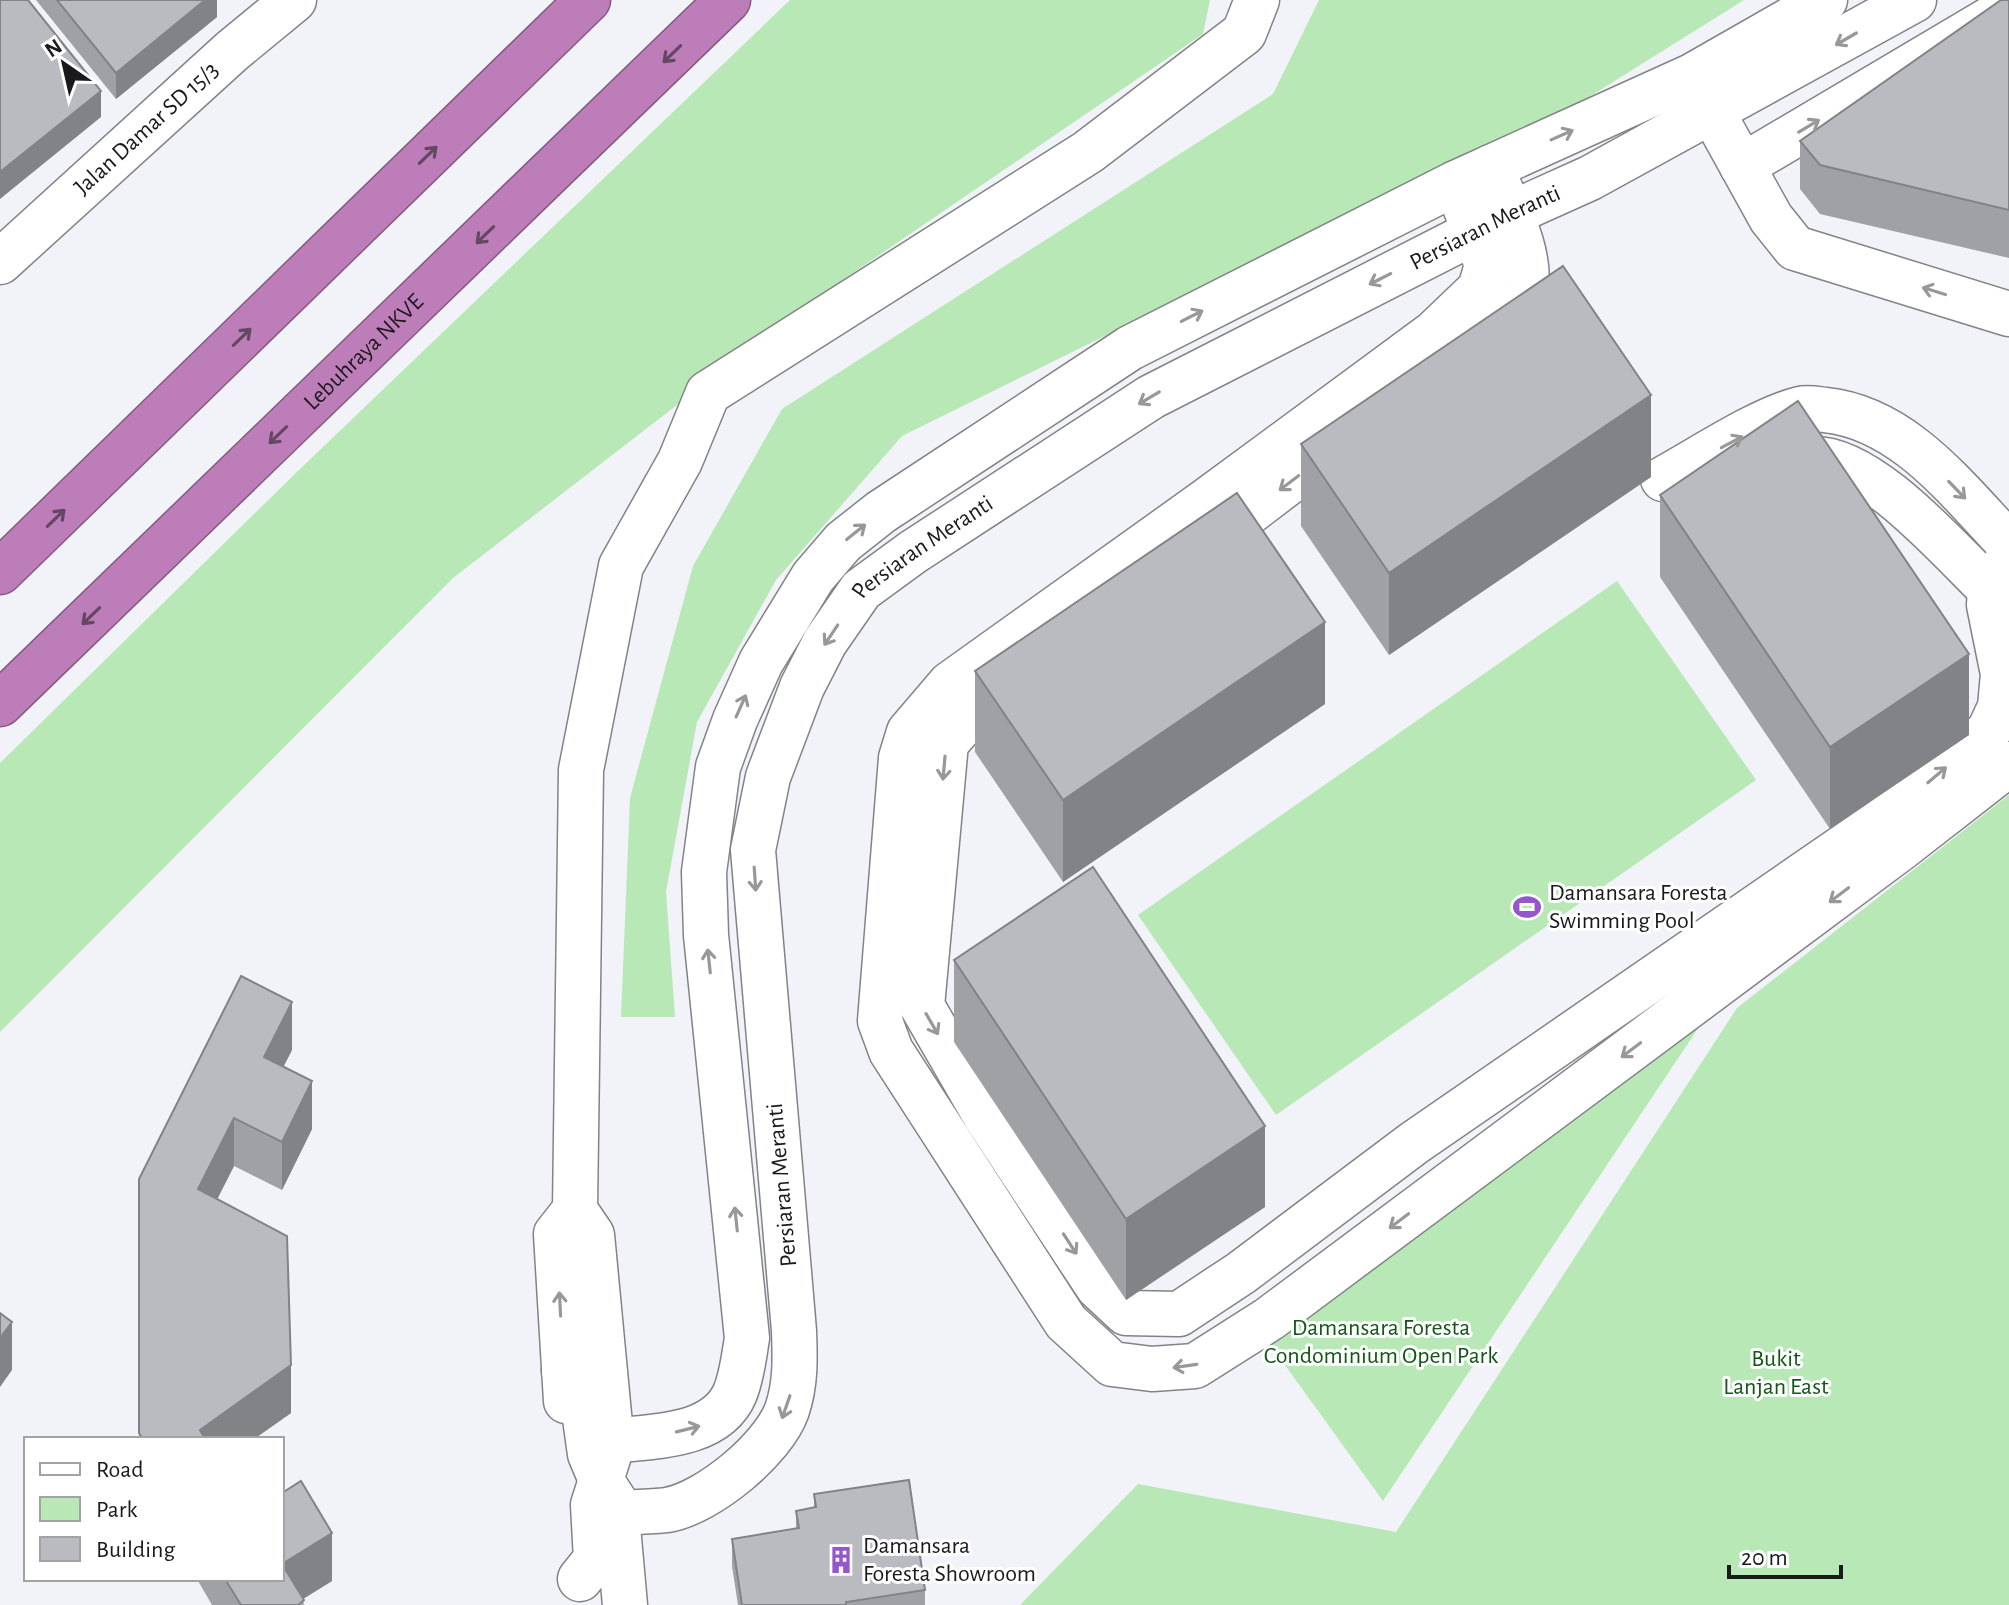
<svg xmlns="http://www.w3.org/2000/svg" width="2009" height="1605" viewBox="0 0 2009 1605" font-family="'Alegreya Sans',sans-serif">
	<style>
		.green { fill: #b7e8b6 }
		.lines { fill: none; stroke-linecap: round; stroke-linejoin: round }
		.minor-casing { stroke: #828388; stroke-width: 47 }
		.highway-casing { stroke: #845a82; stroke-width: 47 }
		.minor { stroke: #fff; stroke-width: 44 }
		.highway { stroke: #bd7db9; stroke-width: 44 }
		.wall { fill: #a0a1a5 }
		.shaded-wall { fill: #828386 }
		.building { fill: #babbc0; stroke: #828386; stroke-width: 2 }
		.oneway { stroke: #989899 }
		.oneway2 { stroke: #634763 }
		.labels { text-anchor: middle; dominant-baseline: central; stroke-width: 6; stroke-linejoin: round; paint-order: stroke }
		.street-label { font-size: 24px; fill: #1a1a1c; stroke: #fff }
		.poi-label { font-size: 24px; fill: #1a1a1c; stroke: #fff; text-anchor: start }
		.park-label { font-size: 24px; fill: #115717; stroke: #fff }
	</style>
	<rect width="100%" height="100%" fill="#f2f3f8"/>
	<g class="green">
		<polygon points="790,0 1210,0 1203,34 809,303 453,578 0,1032 0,763 300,469"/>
		<polygon points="1319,0 1744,0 1589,97 902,436 776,580 697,722 666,892 675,1017 621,1017 630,798 693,566 782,409 1273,94"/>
		<polygon points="1617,581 1756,780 1276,1115 1138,915"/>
		<polygon points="2009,795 2009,1605 1020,1605 1138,1484 1396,1532 1737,1008"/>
		<polygon points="1729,982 1383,1501 1254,1322"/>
	</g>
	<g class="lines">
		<g class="minor-casing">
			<g id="minor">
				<polyline points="1699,88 1771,218 1795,248 2009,314"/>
				<polyline points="1742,166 2009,8"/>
				<polyline points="1456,183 1487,265 1480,289 1434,333 1206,501 950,684 909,732 901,758 880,1021 891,1051 1066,1322 1112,1364 1152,1369 1195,1366 1269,1319 1901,848 2009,764"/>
				<path id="s1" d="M0,262L232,51L294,0"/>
				<path d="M1480,334C1493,323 1513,311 1522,297C1540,268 1503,197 1491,167"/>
				<path d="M1783,469C1793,466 1803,460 1813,459C1869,456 1951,552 1990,589"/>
				<path d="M1663,479C1703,457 1758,420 1800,409C1808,407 1817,409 1825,410C1904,418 1957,490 2009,544"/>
				<polyline points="1201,549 1347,438"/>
				<polyline points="1024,674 975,710 946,743 922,1006 986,1117 1098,1287 1126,1313 1179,1314 1241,1273 1414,1143 1884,819 1989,731 2000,707 2003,674 1989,605 1990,589 1995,575 2009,561"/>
				<path id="s2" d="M564,1371L582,1397L590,1454L601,1480L616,1503L617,1513C633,1512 651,1512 667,1510C708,1503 773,1449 787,1410C796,1383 795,1358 794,1331L753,850L768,777L802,687L825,642L861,590L913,552L1151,397L1510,214L1590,178L1914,0"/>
				<polyline points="566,1401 556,1234 575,1210"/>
				<polyline points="611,1435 592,1235 575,1210 581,770 621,566 680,461 708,393 1088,152 1244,33 1257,0"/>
				<polyline points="617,1516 625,1605"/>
				<path d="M580,1579L596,1559L593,1505L610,1452L611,1441C652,1436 716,1438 735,1393C742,1376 744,1356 747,1338L706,935L704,872L718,767L735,720L761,662L813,577L843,542L881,512L1130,348L1456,183L1692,76L1825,0"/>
			</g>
		</g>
		<g class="highway-casing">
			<g id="highway">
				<polyline points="0,572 588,0"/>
				<path id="s3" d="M0,704L728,0"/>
			</g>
		</g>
		<use href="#minor" class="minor"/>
		<use href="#highway" class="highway"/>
	</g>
	<g class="wall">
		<polygon points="36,0 217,0 217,17 116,99"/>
		<polygon points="2009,0 2009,258 1820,214 1800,189 1800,141"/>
		<polygon points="1301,444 1651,477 1389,655 1301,526"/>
		<polygon points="1660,495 1969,735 1830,829 1660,577"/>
		<polygon points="975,671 1325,704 1063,882 975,752"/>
		<polygon points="954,960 1265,1207 1126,1300 954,1042"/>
		<polygon points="292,1050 283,1067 312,1129 282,1190 234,1166 217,1199 291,1413 254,1439 139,1439 139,1179"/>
		<polygon points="814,1494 925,1590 925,1605 738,1605 732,1566 732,1539 796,1529 796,1511 814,1508"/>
		<polygon points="197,1579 282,1579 332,1581 303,1599 304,1605 212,1605"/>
	</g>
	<g class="shaded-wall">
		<polygon points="205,0 217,0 217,17 116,99 116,73"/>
		<polygon points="101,91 101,117 0,199 0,172"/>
		<polygon points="1651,395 1651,477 1389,655 1389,573"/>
		<polygon points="1325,622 1325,704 1063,882 1063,800"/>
		<polygon points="1969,654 1969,735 1830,829 1830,747"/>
		<polygon points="292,1002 292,1050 264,1105 264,1057"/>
		<polygon points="312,1081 312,1129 282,1190 282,1142"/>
		<polygon points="234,1118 234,1166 198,1237 198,1189"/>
		<polygon points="1265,1126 1265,1207 1126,1300 1126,1219"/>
		<polygon points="12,1322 12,1370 0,1387 0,1338"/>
		<polygon points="291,1365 291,1413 254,1439 200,1439 200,1430"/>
		<polygon points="332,1533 332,1581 293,1605 282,1564"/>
	</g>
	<g class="building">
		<polygon points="0,0 28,0 101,91 0,172"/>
		<polygon points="57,0 205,0 116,73"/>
		<polygon points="2001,0 2009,0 2009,210 1820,165 1800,141"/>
		<polygon points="1563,266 1651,395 1389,573 1301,444"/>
		<polygon points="1798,401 1969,654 1830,747 1660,495"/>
		<polygon points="1237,493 1325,622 1063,800 975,671"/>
		<polygon points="1093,867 1265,1126 1126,1219 954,960"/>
		<polygon points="241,976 292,1002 264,1057 312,1081 282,1142 234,1118 198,1189 287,1236 291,1365 200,1430 205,1439 143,1439 139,1433 139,1179"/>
		<polygon points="0,1313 12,1322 0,1338"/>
		<polygon points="909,1480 925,1590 846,1602 846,1605 742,1605 732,1539 799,1528 796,1511 816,1507 814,1494"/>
		<polygon points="301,1481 332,1533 282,1564 282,1493"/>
		<polygon points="282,1564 304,1600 298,1605 241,1605 225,1579 282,1579"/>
	</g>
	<defs><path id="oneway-shaft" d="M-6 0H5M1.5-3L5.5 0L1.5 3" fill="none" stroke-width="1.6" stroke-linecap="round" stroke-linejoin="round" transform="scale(2)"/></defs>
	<g class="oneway">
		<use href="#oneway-shaft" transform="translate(1846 39) rotate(150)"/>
		<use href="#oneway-shaft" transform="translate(1809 126) rotate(-31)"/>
		<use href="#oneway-shaft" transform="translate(1562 135) rotate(-24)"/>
		<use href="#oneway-shaft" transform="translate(1380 279) rotate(153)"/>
		<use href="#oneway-shaft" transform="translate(1934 291) rotate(-163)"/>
		<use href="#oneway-shaft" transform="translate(1192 316) rotate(-27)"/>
		<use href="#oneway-shaft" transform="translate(1149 398) rotate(149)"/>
		<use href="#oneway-shaft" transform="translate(1732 442) rotate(-28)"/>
		<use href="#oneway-shaft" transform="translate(1289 483) rotate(143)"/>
		<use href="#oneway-shaft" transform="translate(1957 490) rotate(46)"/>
		<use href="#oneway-shaft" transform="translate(856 532) rotate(-39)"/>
		<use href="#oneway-shaft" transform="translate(831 635) rotate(124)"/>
		<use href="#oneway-shaft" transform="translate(741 706) rotate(-66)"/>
		<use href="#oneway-shaft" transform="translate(944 768) rotate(95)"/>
		<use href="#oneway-shaft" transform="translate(1937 775) rotate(-40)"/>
		<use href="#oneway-shaft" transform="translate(755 879) rotate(86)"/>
		<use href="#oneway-shaft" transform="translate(1839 895) rotate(143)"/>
		<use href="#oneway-shaft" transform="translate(709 961) rotate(-96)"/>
		<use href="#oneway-shaft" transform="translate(932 1024) rotate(60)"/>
		<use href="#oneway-shaft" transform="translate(1631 1050) rotate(143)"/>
		<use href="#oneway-shaft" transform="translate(736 1219) rotate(-96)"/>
		<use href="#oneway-shaft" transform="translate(1399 1221) rotate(143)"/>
		<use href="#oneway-shaft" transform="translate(1070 1244) rotate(57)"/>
		<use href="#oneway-shaft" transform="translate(560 1304) rotate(-93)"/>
		<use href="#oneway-shaft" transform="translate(1185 1366) rotate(172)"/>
		<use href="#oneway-shaft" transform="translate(786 1407) rotate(109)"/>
		<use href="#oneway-shaft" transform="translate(688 1429) rotate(-14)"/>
	</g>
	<g class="oneway2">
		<use href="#oneway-shaft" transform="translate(672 54) rotate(136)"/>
		<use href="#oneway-shaft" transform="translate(428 155) rotate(-44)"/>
		<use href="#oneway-shaft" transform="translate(485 235) rotate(136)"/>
		<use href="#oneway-shaft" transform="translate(242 337) rotate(-44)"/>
		<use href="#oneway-shaft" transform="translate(278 435) rotate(136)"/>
		<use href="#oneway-shaft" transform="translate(56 518) rotate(-44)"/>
		<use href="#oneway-shaft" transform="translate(91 616) rotate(136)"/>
	</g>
	<defs>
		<g id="stadium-bare" transform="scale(2.16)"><path d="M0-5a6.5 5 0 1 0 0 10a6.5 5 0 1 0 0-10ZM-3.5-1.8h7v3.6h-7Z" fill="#9456cd" stroke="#fff" stroke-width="2.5" paint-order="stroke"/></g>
		<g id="building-bare" transform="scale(2.16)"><path d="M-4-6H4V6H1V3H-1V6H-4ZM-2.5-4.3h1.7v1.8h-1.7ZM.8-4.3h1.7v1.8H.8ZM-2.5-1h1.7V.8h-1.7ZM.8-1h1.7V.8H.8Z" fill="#9456cd" stroke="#fff" stroke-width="2.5" paint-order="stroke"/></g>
	</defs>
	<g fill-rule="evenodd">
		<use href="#stadium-bare" x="1527" y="907"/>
		<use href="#building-bare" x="841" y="1560"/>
	</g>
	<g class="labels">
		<g class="street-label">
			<text stroke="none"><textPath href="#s1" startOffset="198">Jalan Damar SD 15/3</textPath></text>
			<text stroke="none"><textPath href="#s2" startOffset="1936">Persiaran Meranti</textPath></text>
			<text stroke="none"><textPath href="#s3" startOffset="506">Lebuhraya NKVE</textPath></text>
			<text stroke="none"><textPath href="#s2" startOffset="1288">Persiaran Meranti</textPath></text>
			<text transform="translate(782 1185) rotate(-95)">Persiaran Meranti</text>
		</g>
		<g class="poi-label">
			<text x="1549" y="893">Damansara Foresta<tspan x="1549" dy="28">Swimming Pool</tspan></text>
			<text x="863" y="1546">Damansara<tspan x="863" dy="28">Foresta Showroom</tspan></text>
		</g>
		<g class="park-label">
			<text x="1381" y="1328">Damansara Foresta<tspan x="1381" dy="28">Condominium Open Park</tspan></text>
			<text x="1776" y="1359">Bukit<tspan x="1776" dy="28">Lanjan East</tspan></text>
		</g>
	</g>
	<rect x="24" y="1437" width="260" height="144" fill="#ffffff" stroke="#a3a3a4" stroke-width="2"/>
	<rect x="40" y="1463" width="40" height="12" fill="#ffffff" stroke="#a3a3a4" stroke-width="2"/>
	<text x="96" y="1477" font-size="24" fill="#1a1a1c">Road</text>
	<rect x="40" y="1497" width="40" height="24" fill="#b7e8b6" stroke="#a3a3a4" stroke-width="2"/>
	<text x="96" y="1517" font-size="24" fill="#1a1a1c">Park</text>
	<rect x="40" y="1537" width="40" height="24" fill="#babbc0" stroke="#a3a3a4" stroke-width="2"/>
	<text x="96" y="1557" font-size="24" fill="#1a1a1c">Building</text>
	<g transform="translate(64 64) rotate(326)" stroke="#ffffff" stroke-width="6" paint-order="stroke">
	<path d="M0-6L14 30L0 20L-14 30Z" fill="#1a1a1c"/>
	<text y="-12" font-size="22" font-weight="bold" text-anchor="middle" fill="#1a1a1c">N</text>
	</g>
	<path d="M1729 1565v12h112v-12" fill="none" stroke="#1a1a1c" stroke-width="4"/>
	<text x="1741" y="1565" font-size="24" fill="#1a1a1c" stroke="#ffffff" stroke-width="6" paint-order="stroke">20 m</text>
</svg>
